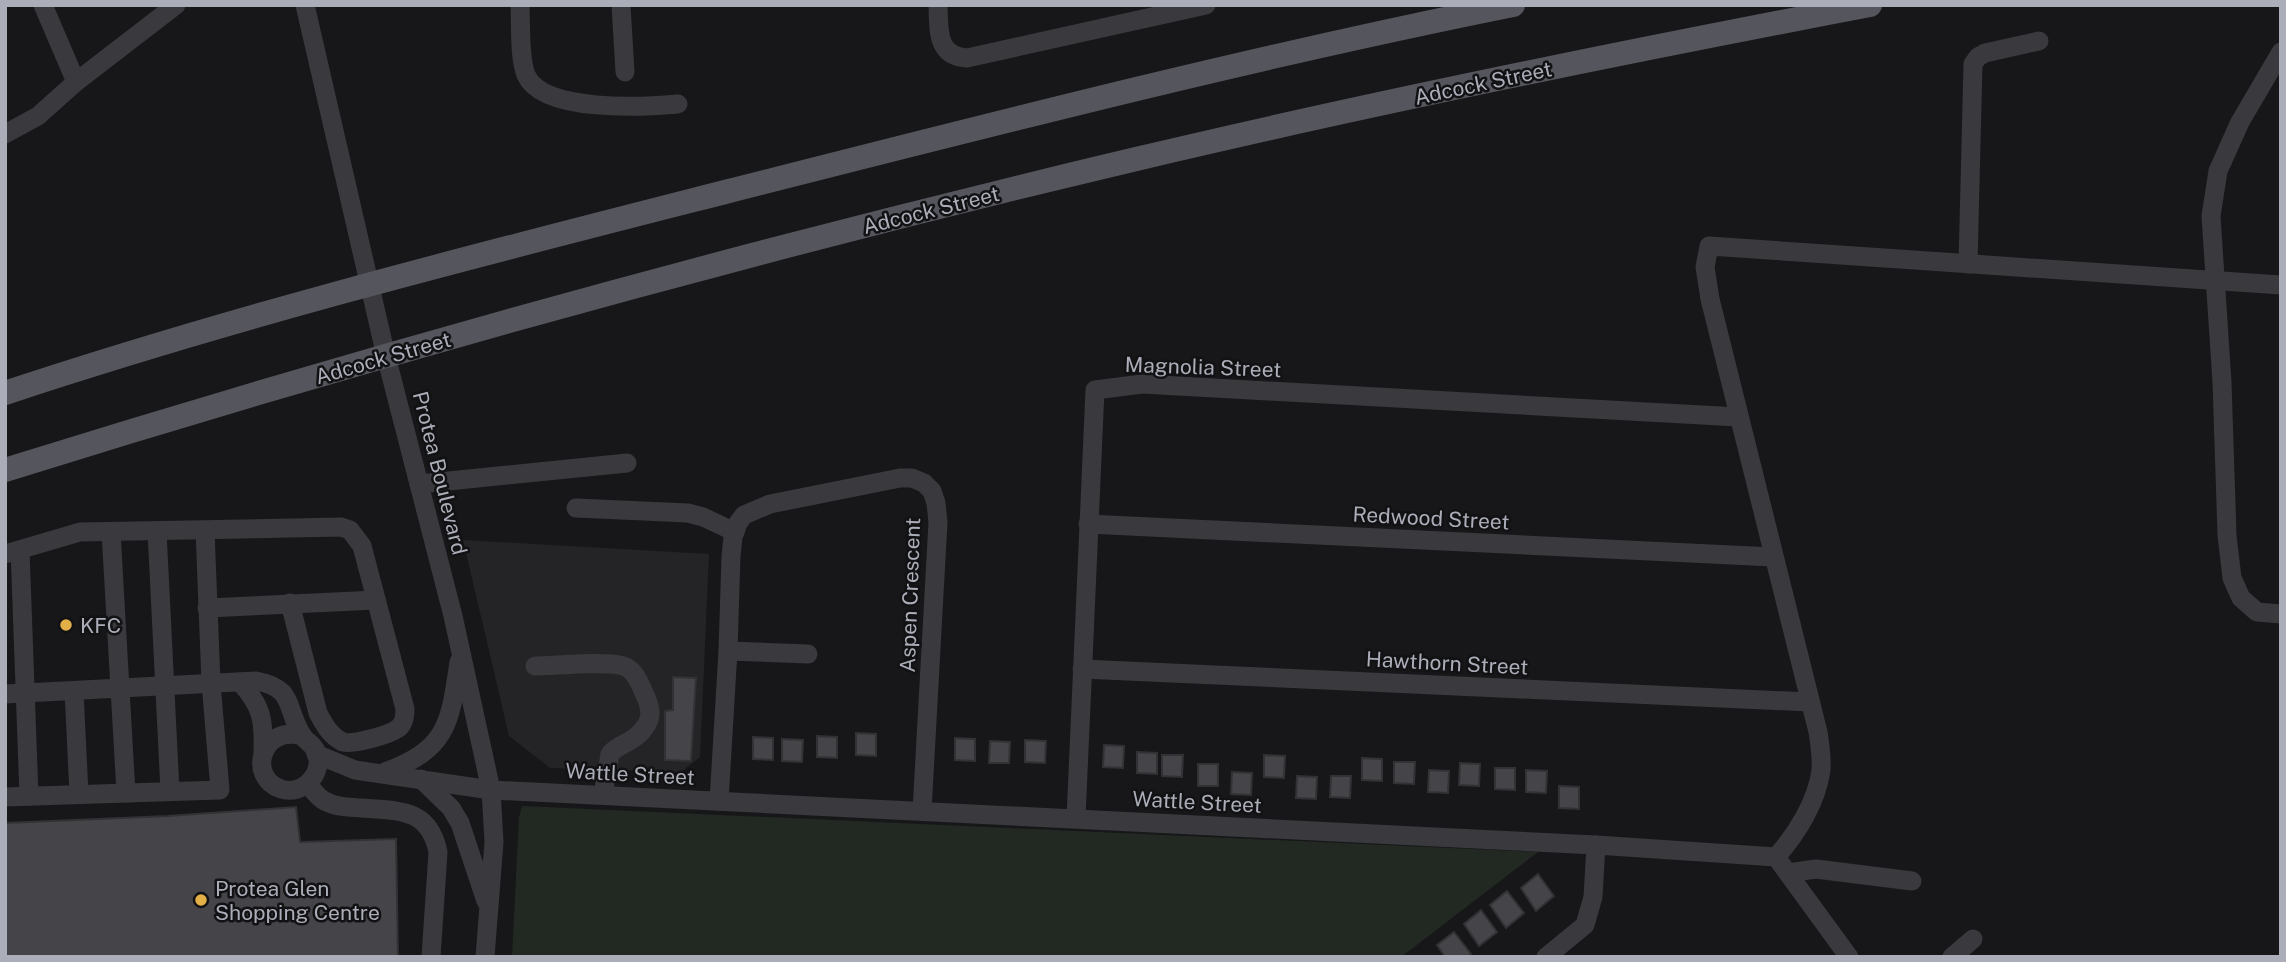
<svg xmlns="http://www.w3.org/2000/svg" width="2286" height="962" viewBox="0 0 2286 962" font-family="'Public Sans',sans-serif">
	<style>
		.built { fill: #242326 }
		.green { fill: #222923 }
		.building { fill: #454449; stroke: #323235; stroke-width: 2 }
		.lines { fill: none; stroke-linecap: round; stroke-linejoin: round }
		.minor { stroke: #39393e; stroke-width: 19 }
		.major { stroke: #55565d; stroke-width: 24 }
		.poi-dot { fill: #e2b046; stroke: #121214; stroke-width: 2.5 }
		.labels { text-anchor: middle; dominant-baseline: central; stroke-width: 5; stroke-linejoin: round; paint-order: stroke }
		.street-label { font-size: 21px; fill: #abaeb8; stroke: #121214 }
		.poi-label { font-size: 21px; fill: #abaeb8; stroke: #121214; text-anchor: start }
	</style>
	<rect width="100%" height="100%" fill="#171719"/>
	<polygon class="built" points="463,540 709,554 700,757 681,772 550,768 509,736"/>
	<polygon class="green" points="522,806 1538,852 1401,957 512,957 519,817"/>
	<g class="building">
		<polygon points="673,677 696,678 691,761 665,760 665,711 673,710"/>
		<polygon points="856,733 876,734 876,756 856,755"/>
		<polygon points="817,736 837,737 837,758 817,757"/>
		<polygon points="753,737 773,738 773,760 753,759"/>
		<polygon points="955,738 975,739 975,761 955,760"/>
		<polygon points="782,739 803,740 802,762 782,761"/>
		<polygon points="1025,740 1046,741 1045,763 1025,762"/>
		<polygon points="990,741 1010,742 1009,763 989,763"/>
		<polygon points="1104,745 1124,746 1123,768 1103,767"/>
		<polygon points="1137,752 1157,753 1157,774 1137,773"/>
		<polygon points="1162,755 1183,755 1182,777 1162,776"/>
		<polygon points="1264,755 1285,756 1284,778 1264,777"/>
		<polygon points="1362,758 1382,759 1382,781 1362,780"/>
		<polygon points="1394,762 1415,762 1414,784 1394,783"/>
		<polygon points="1460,763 1480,764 1479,786 1459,785"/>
		<rect x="1198" y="764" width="20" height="22"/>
		<polygon points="1495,768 1515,768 1515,790 1495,789"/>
		<polygon points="1429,770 1449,771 1448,793 1428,792"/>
		<polygon points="1526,770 1547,771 1546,793 1526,792"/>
		<polygon points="1232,772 1252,773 1251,795 1231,794"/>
		<polygon points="1297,776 1317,777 1316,799 1296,798"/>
		<polygon points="1331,776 1351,776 1350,798 1330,797"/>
		<polygon points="1559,786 1579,787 1579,809 1559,808"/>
		<polygon points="296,807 300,842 396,839 398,957 5,957 5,823 168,816"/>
		<polygon points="1538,874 1554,896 1536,911 1521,888"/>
		<polygon points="1507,891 1524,913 1506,928 1490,905"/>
		<polygon points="1481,910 1497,932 1479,946 1464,924"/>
		<polygon points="1454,932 1471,954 1467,957 1445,957 1437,945"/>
	</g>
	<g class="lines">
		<g class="minor">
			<polyline points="43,5 76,82"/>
			<polyline points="305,5 386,356 453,616 491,790 494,842 485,957"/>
			<path d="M520,5C521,25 519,57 526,75C543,113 644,107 678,104"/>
			<polyline points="621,5 625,72"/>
			<path d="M938,5C939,30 936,56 967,58L1206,5"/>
			<polyline points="2281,52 2240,122 2218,171 2211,216 2222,382 2227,535 2232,578 2241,598 2257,612 2281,614"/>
			<polyline points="5,134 38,116 76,82 176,5"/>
			<polyline points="1968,264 1973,64 1978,57 1985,53 2039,41"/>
			<polyline points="419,484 627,463"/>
			<polyline points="576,508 688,513 703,517 735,532"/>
			<polyline points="1088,524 1773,557"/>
			<polyline points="157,531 170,791"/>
			<polyline points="111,532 126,793"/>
			<polyline points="20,550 29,796"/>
			<path d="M5,554L80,532L341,527L350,530L362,546L405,709C405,717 404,725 397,729C389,735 352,745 343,742C330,736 324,724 318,713L290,603"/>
			<polyline points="207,608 376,600"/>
			<polyline points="728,651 808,654"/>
			<path d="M535,666C555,666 610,660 626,667C636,672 640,684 644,693C649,703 653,714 647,724C635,744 620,742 610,754L603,795"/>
			<polyline points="1082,669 1810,702"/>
			<path d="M240,682C262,706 264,720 263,752"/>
			<polyline points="74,691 79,794"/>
			<path d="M5,694L256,681C296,688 285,709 302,735C305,741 312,743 316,751C325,773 303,796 281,789C246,777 262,724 302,736"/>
			<polyline points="316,754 355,770 491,790 1596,845 1776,857 1849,957"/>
			<path d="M385,772C448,749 450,723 459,662"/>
			<polyline points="421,779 451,808 460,823 486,901"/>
			<path d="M308,784C312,789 317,796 323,800C334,807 348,807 361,808C399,811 429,808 438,852L431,957"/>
			<polyline points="5,797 220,790 211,683 205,530"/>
			<polyline points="719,801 728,651 731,556 733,537 738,523 744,515 770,504 900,478 912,478 924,483 932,491 936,503 938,522 922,811"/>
			<polyline points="1076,818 1095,390 1142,384 1738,417"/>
			<path d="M1776,857C1797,834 1817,801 1821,770C1822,757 1820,745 1818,732L1710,299L1705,267L1709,246L2281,285"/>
			<polyline points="1788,873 1816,869 1912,881"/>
			<polyline points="1546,957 1585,925 1593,897 1596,845"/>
			<polyline points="1952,957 1973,939"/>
		</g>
		<g class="major">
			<path d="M5,393C243,314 486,253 729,191C989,125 1249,58 1513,5"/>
			<path d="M5,470C377,354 753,250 1132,160C1376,102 1623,52 1870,5"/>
		</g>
	</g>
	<g class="poi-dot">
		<circle cx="66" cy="625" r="7"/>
		<circle cx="201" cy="900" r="7"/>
	</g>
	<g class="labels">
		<g class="street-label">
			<text transform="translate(1483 83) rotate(-12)">Adcock Street</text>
			<text transform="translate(931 210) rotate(-14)">Adcock Street</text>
			<text transform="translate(383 358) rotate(-16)">Adcock Street</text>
			<text transform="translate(1203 367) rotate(2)">Magnolia Street</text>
			<text transform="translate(440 473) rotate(76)">Protea Boulevard</text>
			<text transform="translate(1431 518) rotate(3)">Redwood Street</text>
			<text transform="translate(910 595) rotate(-88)">Aspen Crescent</text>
			<text transform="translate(1447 663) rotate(3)">Hawthorn Street</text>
			<text transform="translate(630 774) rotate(3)">Wattle Street</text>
			<text transform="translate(1197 802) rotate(3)">Wattle Street</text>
		</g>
		<g class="poi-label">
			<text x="80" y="625">KFC</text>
			<text x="215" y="888">Protea Glen<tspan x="215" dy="24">Shopping Centre</tspan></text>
		</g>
	</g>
	<rect width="2286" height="962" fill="none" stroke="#abaeb8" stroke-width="14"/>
</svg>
